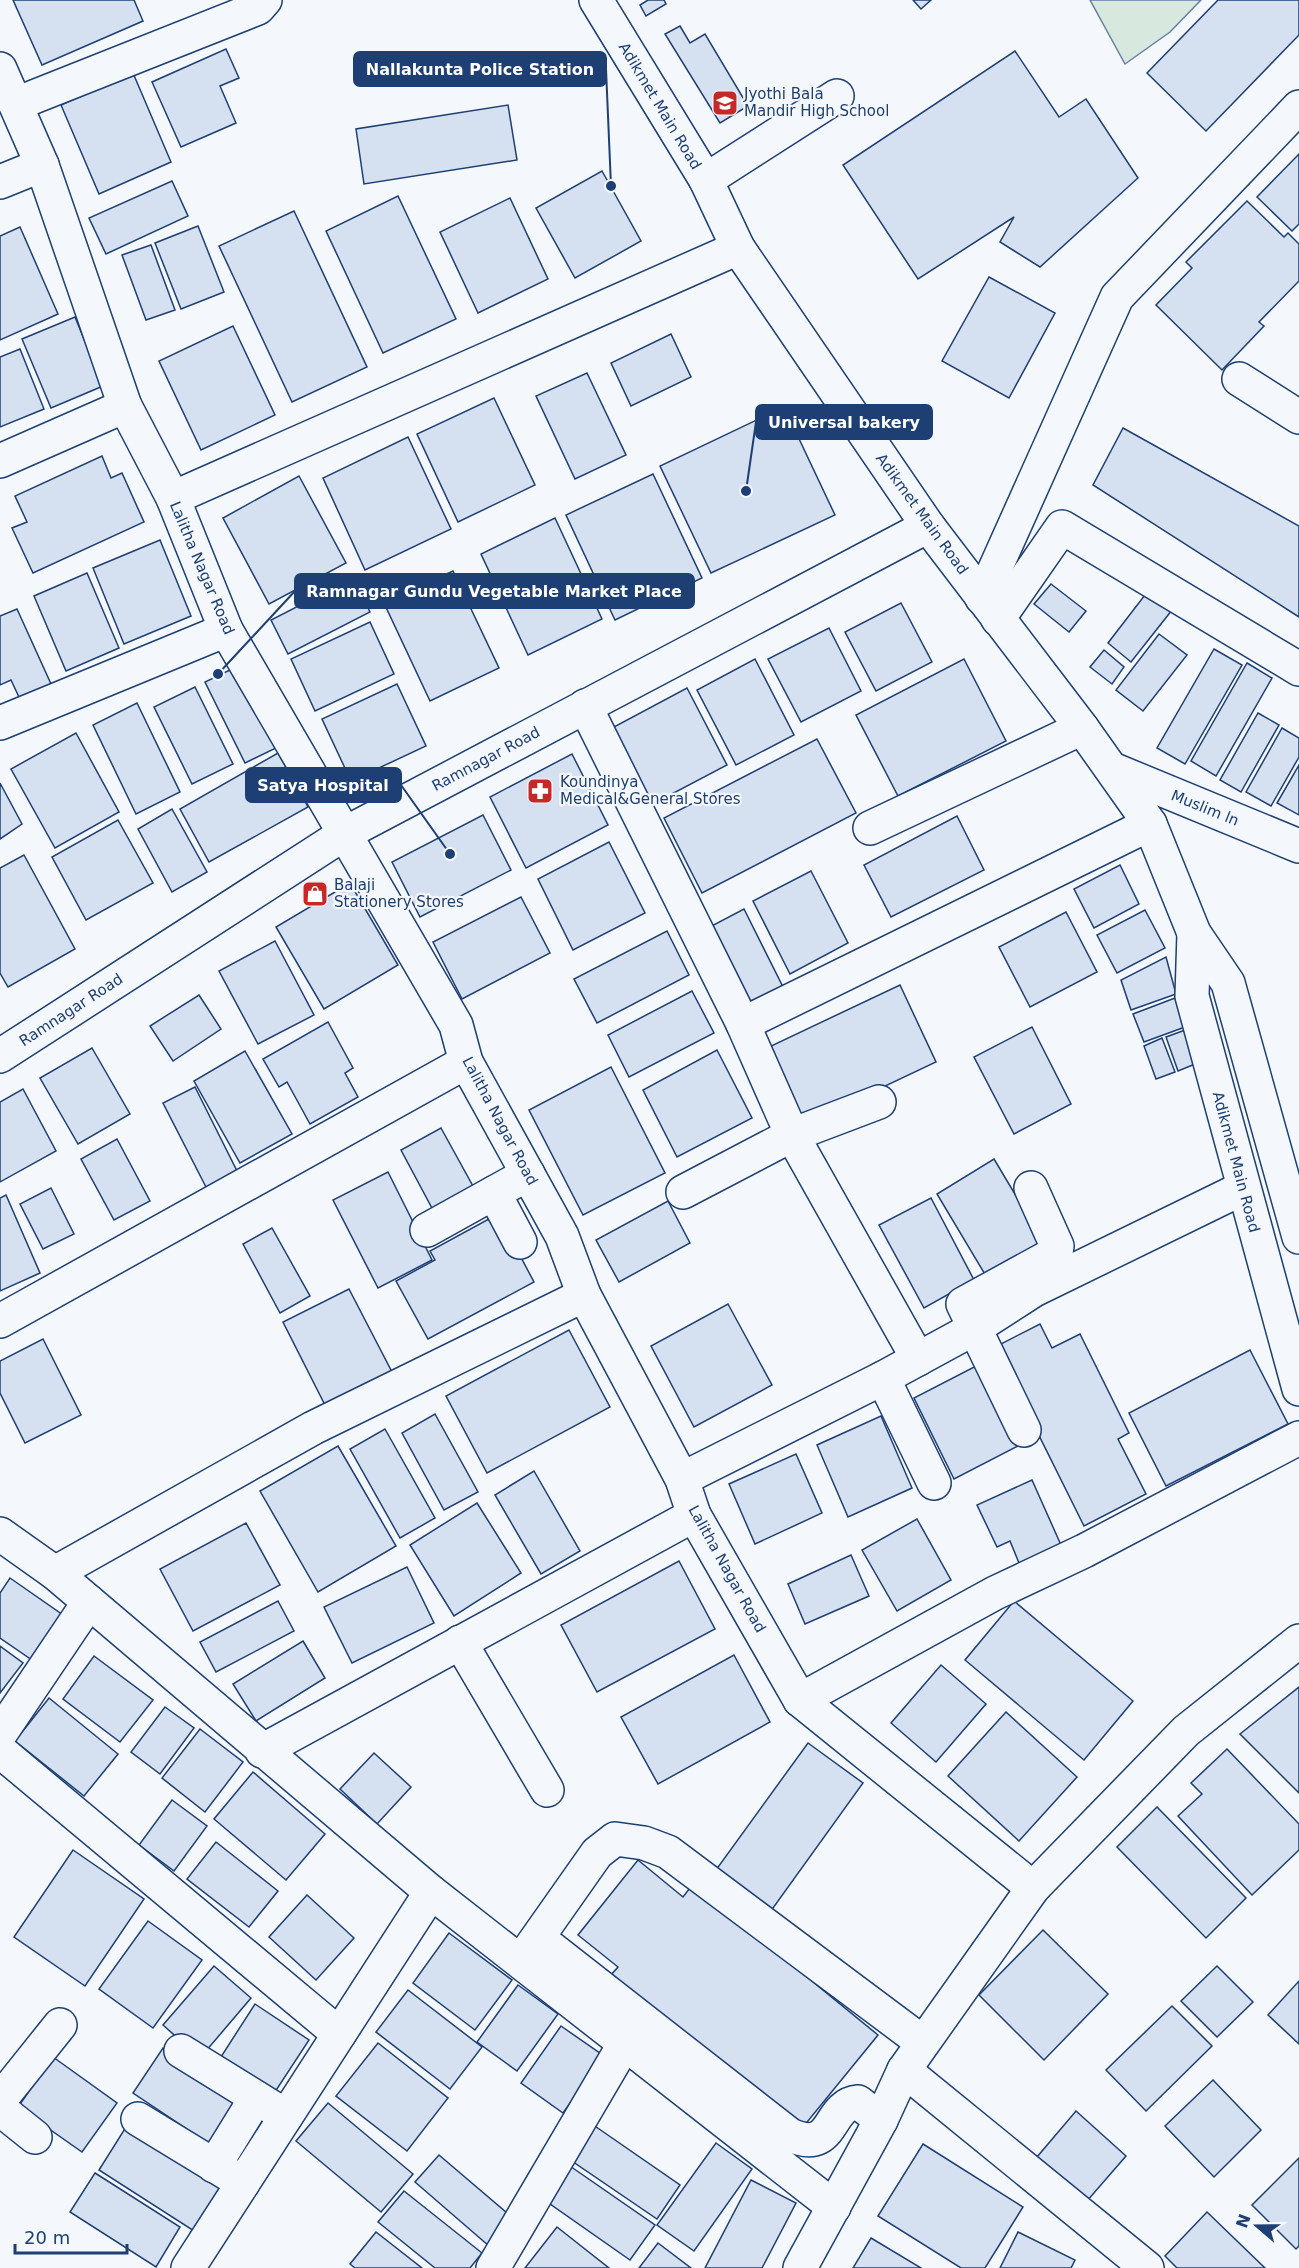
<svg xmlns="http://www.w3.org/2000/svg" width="1299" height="2268" viewBox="0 0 1299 2268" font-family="'DejaVu Sans',sans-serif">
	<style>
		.green { fill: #d7e8df; stroke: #687fa3; stroke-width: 1.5 }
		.building { fill: #d5e0f0; stroke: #1d3f73; stroke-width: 1.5 }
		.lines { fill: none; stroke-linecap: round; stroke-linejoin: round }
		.minor-casing { stroke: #1d3f73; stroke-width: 36 }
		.major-casing { stroke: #1d3f73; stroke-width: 36 }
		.minor { stroke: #f4f7fb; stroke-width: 33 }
		.major { stroke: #f4f7fb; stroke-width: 33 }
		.labels { text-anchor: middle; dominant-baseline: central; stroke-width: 4.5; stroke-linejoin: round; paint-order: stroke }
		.poi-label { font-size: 15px; fill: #1d3f73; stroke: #f4f7fb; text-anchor: start }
		.street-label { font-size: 15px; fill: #1d3f73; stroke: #f4f7fb }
		.leader { fill: none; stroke: #1d3f73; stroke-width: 2 }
		.callout-dot { fill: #1d3f73; stroke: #f4f7fb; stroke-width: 2 }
		.callout { fill: #1d3f73; stroke: #1d3f73; stroke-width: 2 }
		.callout-label { font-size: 16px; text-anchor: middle; font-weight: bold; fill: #fff }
	</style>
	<rect width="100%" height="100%" fill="#f4f7fb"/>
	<polygon class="green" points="1090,0 1201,0 1170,32 1125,64"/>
	<g class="building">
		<polygon points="13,0 134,0 143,21 42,65"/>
		<polygon points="648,0 664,0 666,4 646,16 640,5"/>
		<polygon points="913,0 931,0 921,9"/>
		<polygon points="1218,0 1299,0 1299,35 1206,131 1147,73"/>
		<polygon points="680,26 690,43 705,34 748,106 720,123 665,34"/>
		<polygon points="226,49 239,78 220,86 236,123 181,147 152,82"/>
		<polygon points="1015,51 1059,117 1086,99 1138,178 1040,267 1000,242 1014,217 918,279 843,165"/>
		<polygon points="133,73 171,162 99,194 61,105"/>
		<polygon points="508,105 517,160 364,184 356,129"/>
		<polygon points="1299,154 1299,224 1292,231 1257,197"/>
		<polygon points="602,171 641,241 575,278 536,208"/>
		<polygon points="172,181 188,216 106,254 89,218"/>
		<polygon points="398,196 456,319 383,353 326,231"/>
		<polygon points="510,198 548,279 478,313 440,232"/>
		<polygon points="1247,201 1284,237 1288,233 1299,244 1299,281 1259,322 1264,326 1222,370 1156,305 1192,268 1186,262"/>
		<polygon points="294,211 367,367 292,402 219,246"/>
		<polygon points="198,226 224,292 181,309 155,243"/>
		<polygon points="20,227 58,314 0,340 0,236"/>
		<polygon points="151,245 175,310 146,320 122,255"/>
		<polygon points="989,277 1055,313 1009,398 942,361"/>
		<polygon points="75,317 103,386 51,408 22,339"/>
		<polygon points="233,326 275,415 201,450 159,361"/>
		<polygon points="671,334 691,377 631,406 611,363"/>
		<polygon points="20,349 44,409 0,427 0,357"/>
		<polygon points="587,373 626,455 575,479 536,396"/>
		<polygon points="494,398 535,485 458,522 417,434"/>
		<polygon points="784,407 835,515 711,573 660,466"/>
		<polygon points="1123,428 1299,526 1299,617 1093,485"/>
		<polygon points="408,437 451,529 365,570 323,478"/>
		<polygon points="102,456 111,478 122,473 144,522 33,573 12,528 27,522 15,496"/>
		<polygon points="653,474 702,578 615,620 566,515"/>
		<polygon points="299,476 346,563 269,604 223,518"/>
		<polygon points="555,518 602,619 528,655 481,554"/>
		<polygon points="160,540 191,616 124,644 93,568"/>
		<polygon points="453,571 499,668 430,701 384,603"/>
		<polygon points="87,573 119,648 66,671 34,596"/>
		<polygon points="353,578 370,612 288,654 271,620"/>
		<polygon points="1051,584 1086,611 1069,632 1034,604"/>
		<polygon points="1148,591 1172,610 1131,662 1108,643"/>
		<polygon points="901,603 932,662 876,691 845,632"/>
		<polygon points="17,609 56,695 25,710 11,680 0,685 0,616"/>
		<polygon points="370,622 394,674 315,711 291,659"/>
		<polygon points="829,628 861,691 801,722 768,659"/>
		<polygon points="1159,634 1187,655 1143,711 1116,690"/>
		<polygon points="1214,649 1242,665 1185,764 1157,748"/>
		<polygon points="1104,650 1124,667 1112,684 1090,667"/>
		<polygon points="755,659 794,735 736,765 697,690"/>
		<polygon points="964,659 1006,741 898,796 856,715"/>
		<polygon points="1247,663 1272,678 1216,776 1191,761"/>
		<polygon points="236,667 276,748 245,763 205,682"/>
		<polygon points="397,684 426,746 351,781 322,719"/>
		<polygon points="195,687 233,764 192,784 154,707"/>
		<polygon points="687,688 727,765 651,805 612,728"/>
		<polygon points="137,703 180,792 136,814 93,725"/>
		<polygon points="1258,713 1279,725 1241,792 1220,780"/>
		<polygon points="1282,728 1299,738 1299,757 1271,806 1246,792"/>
		<polygon points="76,733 119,812 55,848 11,769"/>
		<polygon points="817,739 856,813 702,893 664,818"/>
		<polygon points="278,753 308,807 209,862 180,809"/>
		<polygon points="572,754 608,825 526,868 490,797"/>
		<polygon points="1299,765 1299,815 1277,803"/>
		<polygon points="0,783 22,824 0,839"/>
		<polygon points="172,809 207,872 172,892 138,829"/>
		<polygon points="483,815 511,870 420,917 392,862"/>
		<polygon points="957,816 984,870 891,917 864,865"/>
		<polygon points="118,820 153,883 86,920 52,857"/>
		<polygon points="609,842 645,913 573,950 538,879"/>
		<polygon points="24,855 75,949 8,987 0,973 0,868"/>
		<polygon points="1120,865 1139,904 1094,928 1074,889"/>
		<polygon points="811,871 848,943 790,974 753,901"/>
		<polygon points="350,883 398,965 324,1009 276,927"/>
		<polygon points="521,897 550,953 462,999 433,942"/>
		<polygon points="744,909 784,989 745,1010 704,930"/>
		<polygon points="1145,910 1165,948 1117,973 1097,935"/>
		<polygon points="1066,912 1097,972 1030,1007 999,947"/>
		<polygon points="667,931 689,975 597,1023 574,979"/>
		<polygon points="275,941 314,1015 258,1044 219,971"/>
		<polygon points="1166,957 1176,994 1131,1010 1121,980"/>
		<polygon points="900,985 936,1062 805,1124 769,1047"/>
		<polygon points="692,991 714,1033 629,1077 608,1035"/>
		<polygon points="199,995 221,1029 173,1061 150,1026"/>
		<polygon points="1175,998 1185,1027 1144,1042 1133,1014"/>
		<polygon points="328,1022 353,1068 345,1073 358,1097 310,1124 287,1082 279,1087 263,1059"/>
		<polygon points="1032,1027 1071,1104 1014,1134 974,1057"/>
		<polygon points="1188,1029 1200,1062 1178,1071 1166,1037"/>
		<polygon points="1162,1038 1175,1072 1156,1079 1144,1046"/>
		<polygon points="92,1048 130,1114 78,1144 40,1078"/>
		<polygon points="717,1050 752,1118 677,1157 643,1090"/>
		<polygon points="245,1051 292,1134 240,1163 194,1081"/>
		<polygon points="611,1067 665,1173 583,1215 529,1110"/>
		<polygon points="195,1087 238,1173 207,1189 163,1103"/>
		<polygon points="23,1089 56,1151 0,1182 0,1102"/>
		<polygon points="441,1128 474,1188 433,1210 401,1150"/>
		<polygon points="117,1139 150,1201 114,1220 81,1159"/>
		<polygon points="994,1159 1043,1241 986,1276 937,1194"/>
		<polygon points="388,1172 432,1260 378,1288 333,1200"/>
		<polygon points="51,1188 74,1234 43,1249 20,1204"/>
		<polygon points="6,1195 40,1273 0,1291 0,1198"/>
		<polygon points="931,1198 974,1280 924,1308 879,1225"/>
		<polygon points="668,1201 690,1243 619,1282 596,1240"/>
		<polygon points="498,1214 534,1282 428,1339 396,1281 435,1260 430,1251"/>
		<polygon points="272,1228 310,1296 280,1313 243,1244"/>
		<polygon points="349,1289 393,1374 327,1409 283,1322"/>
		<polygon points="728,1304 772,1385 694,1427 651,1346"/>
		<polygon points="1040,1324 1052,1348 1080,1334 1129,1433 1118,1439 1146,1494 1084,1526 995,1347"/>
		<polygon points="569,1330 610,1407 487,1473 446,1396"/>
		<polygon points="43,1339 81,1415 25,1443 0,1393 0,1361"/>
		<polygon points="1250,1350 1288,1424 1166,1486 1129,1413"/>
		<polygon points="978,1365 1018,1446 954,1479 914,1398"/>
		<polygon points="435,1414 478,1492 444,1510 402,1433"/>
		<polygon points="881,1416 912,1488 848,1517 817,1445"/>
		<polygon points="385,1429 435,1518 400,1538 350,1449"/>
		<polygon points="338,1446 396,1546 318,1592 260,1491"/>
		<polygon points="796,1454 822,1513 755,1544 729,1484"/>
		<polygon points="534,1471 580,1551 541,1574 495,1495"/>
		<polygon points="1032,1480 1061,1545 1019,1563 1010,1541 997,1547 977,1505"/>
		<polygon points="477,1503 521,1573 454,1616 410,1545"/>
		<polygon points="917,1519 951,1580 897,1611 862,1550"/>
		<polygon points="246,1523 280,1585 193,1631 160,1569"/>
		<polygon points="851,1555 869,1596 805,1624 788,1584"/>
		<polygon points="679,1561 715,1629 597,1692 561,1625"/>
		<polygon points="407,1567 434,1623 352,1663 324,1607"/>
		<polygon points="10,1578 63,1615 32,1660 0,1638 0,1593"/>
		<polygon points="278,1601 294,1631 216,1672 200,1642"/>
		<polygon points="1014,1601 1133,1701 1084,1760 965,1660"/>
		<polygon points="303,1641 325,1678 256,1721 233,1684"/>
		<polygon points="0,1646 23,1663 0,1693"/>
		<polygon points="734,1655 770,1722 658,1784 621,1717"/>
		<polygon points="94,1656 153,1700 120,1742 63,1699"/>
		<polygon points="941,1665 986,1704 936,1762 891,1723"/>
		<polygon points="1299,1687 1299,1793 1240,1734"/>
		<polygon points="49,1698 118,1754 84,1796 15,1741"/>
		<polygon points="165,1707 194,1728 160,1774 131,1752"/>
		<polygon points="1006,1712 1077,1777 1019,1841 948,1776"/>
		<polygon points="200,1729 243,1762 205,1812 162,1778"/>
		<polygon points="808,1743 863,1783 768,1915 713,1874"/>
		<polygon points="1227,1749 1299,1824 1299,1850 1252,1895 1178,1816 1202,1794 1191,1783"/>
		<polygon points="374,1753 411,1787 377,1824 340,1789"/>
		<polygon points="253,1772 325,1834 286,1880 214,1819"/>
		<polygon points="172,1800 207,1826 174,1871 139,1845"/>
		<polygon points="1157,1807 1246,1898 1206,1938 1117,1847"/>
		<polygon points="216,1842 278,1891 249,1927 187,1879"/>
		<polygon points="73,1850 144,1899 85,1986 14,1937"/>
		<polygon points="638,1860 683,1897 693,1884 878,2035 799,2132 610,1976 618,1967 578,1935"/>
		<polygon points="307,1895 354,1938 316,1980 269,1937"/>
		<polygon points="148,1921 202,1960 153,2028 99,1989"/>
		<polygon points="1043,1930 1108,1994 1044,2060 979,1995"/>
		<polygon points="449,1933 512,1980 475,2030 413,1983"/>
		<polygon points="214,1966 251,1998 200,2058 163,2025"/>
		<polygon points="1217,1966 1253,2002 1217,2037 1181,2001"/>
		<polygon points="1299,1981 1299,2044 1268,2015"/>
		<polygon points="518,1985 558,2014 517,2071 477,2042"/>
		<polygon points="408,1990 482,2047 450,2089 376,2032"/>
		<polygon points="255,2004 309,2040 273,2095 219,2060"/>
		<polygon points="1172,2006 1212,2046 1146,2111 1106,2070"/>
		<polygon points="561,2026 604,2056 563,2113 521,2083"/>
		<polygon points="378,2043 448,2098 407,2151 336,2096"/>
		<polygon points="163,2048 247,2104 217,2149 133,2093"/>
		<polygon points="53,2057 117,2103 82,2152 18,2107"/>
		<polygon points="1213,2080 1261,2130 1214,2177 1165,2126"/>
		<polygon points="328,2103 413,2174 381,2212 296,2141"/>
		<polygon points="1076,2111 1126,2156 1087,2201 1037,2157"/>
		<polygon points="589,2122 680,2185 657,2219 566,2157"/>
		<polygon points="126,2127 221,2189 194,2231 99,2170"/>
		<polygon points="716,2143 752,2169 694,2251 657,2225"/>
		<polygon points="923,2144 1023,2207 985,2268 961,2268 878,2216"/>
		<polygon points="439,2155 513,2218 489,2246 415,2182"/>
		<polygon points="1299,2158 1299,2246 1296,2249 1252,2205"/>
		<polygon points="567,2164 655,2225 630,2260 543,2199"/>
		<polygon points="95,2173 180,2227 156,2267 70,2212"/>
		<polygon points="751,2180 796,2203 762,2268 705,2268"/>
		<polygon points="404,2191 482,2253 470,2268 435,2268 378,2222"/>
		<polygon points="1207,2212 1265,2268 1177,2268 1165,2256"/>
		<polygon points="557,2227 609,2268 525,2268"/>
		<polygon points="376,2232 422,2268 355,2268 350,2264"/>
		<polygon points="1018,2232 1075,2260 1071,2268 1000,2268"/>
		<polygon points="871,2238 921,2268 853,2268"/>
		<polygon points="658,2243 691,2268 639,2268"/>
	</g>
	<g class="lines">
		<g class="minor-casing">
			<g id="minor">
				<polyline points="0,69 42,165 125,406 173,498 226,630 456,1025 466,1062 562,1236 584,1295 682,1479 694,1515 800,1700 1033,1888"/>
				<polyline points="16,104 258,8 265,0"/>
				<polyline points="706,180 837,96"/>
				<polyline points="0,182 42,165"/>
				<polyline points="1239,379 1299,417"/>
				<polyline points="0,461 125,406"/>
				<polyline points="173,498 738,248"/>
				<polyline points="982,598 1117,297 1299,107"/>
				<polyline points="998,619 1062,527 1299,669"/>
				<polyline points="585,706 743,1024 792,1135 918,1359"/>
				<polyline points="0,723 226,630"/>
				<polyline points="1112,769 1299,846"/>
				<polyline points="870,828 1082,728"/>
				<polyline points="743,1024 1150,824"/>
				<polyline points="683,1192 792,1135 879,1102"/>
				<polyline points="494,1193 520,1242"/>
				<polyline points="427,1230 528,1174"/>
				<polyline points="0,1321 466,1062"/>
				<polyline points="883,1378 934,1483"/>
				<polyline points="1024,1430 963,1304 1056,1253 1057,1246 1031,1188"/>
				<polyline points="682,1479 883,1378 975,1328 1034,1290 1243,1188"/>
				<polyline points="0,1534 55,1573 431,1892 834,2207"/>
				<polyline points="55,1573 313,1428 584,1295"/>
				<polyline points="460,1642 547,1790"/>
				<polyline points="800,1700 995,1593 1084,1551 1299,1438"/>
				<polyline points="0,1734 89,1602"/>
				<polyline points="0,1751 339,2034"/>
				<polyline points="262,1751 694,1515"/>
				<path d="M538,1938L790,2135C836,2155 826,2105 858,2102L881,2120"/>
				<polyline points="521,1961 597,1853 615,1839 644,1843 668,1852 922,2042"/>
				<polyline points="181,2051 286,2116"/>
				<polyline points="904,2070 1147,2268"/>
				<polyline points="0,2100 60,2025"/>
				<polyline points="0,2109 35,2137"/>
				<polyline points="138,2119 243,2183"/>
				<polyline points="214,2166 256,2098"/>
				<polyline points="188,2268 431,1892"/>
				<polyline points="493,2268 625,2043"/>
				<polyline points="800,2268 881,2120 904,2070 1033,1888 1186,1731 1299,1641"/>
			</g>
		</g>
		<g class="major-casing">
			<g id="major">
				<polyline points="596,0 706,180 738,248 928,526 1082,728 1150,824 1194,933 1228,983 1299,1237"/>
				<polyline points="1194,933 1192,996 1299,1389"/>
				<polyline points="0,1056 344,834 928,526"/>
			</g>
		</g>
		<use href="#minor" class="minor"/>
		<use href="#major" class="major"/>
	</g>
	<defs>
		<g id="school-square" transform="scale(1.35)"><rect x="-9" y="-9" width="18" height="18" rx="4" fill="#c62828" stroke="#f4f7fb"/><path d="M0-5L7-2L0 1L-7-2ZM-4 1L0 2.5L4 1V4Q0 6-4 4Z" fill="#fff"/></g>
		<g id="pharmacy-square" transform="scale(1.35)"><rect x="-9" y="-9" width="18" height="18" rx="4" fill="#c62828" stroke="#f4f7fb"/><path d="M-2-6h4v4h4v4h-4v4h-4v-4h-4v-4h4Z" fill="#fff"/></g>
		<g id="shop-square" transform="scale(1.35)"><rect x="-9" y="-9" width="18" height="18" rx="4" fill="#c62828" stroke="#f4f7fb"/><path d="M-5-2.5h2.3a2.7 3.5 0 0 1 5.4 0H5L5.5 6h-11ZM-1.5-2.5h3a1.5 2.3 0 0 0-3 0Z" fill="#fff"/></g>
	</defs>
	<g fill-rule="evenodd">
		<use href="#school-square" x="725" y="103"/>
		<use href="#pharmacy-square" x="540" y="791"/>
		<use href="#shop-square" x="315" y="894"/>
	</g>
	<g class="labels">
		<g class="poi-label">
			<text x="744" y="94">Jyothi Bala<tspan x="744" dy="17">Mandir High School</tspan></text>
			<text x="560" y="782">Koundinya<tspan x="560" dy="17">Medical&amp;General Stores</tspan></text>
			<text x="334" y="885">Balaji<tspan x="334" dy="17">Stationery Stores</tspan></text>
		</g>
		<g class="street-label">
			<text transform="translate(660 106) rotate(59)">Adikmet Main Road</text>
			<text transform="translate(922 514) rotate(54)">Adikmet Main Road</text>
			<text transform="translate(202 568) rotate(67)">Lalitha Nagar Road</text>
			<text transform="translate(486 759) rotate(-28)">Ramnagar Road</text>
			<text transform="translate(1205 808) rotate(22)">Muslim ln</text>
			<text transform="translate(71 1010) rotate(-33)">Ramnagar Road</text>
			<text transform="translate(500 1121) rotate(62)">Lalitha Nagar Road</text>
			<text transform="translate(1236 1162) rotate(75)">Adikmet Main Road</text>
			<text transform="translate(727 1569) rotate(61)">Lalitha Nagar Road</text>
		</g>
	</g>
	<path class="leader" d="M611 186L606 69M746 491L756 422M218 674L295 591M450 854L401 785"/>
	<g class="callout-dot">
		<circle cx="611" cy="186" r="6"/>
		<circle cx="746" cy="491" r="6"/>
		<circle cx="218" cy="674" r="6"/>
		<circle cx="450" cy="854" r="6"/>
	</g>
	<g class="callout">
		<rect x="354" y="52" width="252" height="34" rx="6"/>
		<rect x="756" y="405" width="176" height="34" rx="6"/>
		<rect x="295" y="574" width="399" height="34" rx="6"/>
		<rect x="246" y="768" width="155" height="34" rx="6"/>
	</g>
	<g class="callout-label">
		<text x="480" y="75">Nallakunta Police Station</text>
		<text x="844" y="428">Universal bakery</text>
		<text x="494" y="597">Ramnagar Gundu Vegetable Market Place</text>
		<text x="323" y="791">Satya Hospital</text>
	</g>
	<g transform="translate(1257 2226) rotate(290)" stroke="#f4f7fb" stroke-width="4.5" paint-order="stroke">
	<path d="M0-4.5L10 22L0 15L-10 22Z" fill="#1d3f73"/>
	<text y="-9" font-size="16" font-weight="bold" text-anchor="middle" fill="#1d3f73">N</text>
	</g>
	<path d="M15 2244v9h112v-9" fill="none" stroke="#1d3f73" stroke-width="3"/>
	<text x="24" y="2244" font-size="18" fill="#1d3f73" stroke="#f4f7fb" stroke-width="4.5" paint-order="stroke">20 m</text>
</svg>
